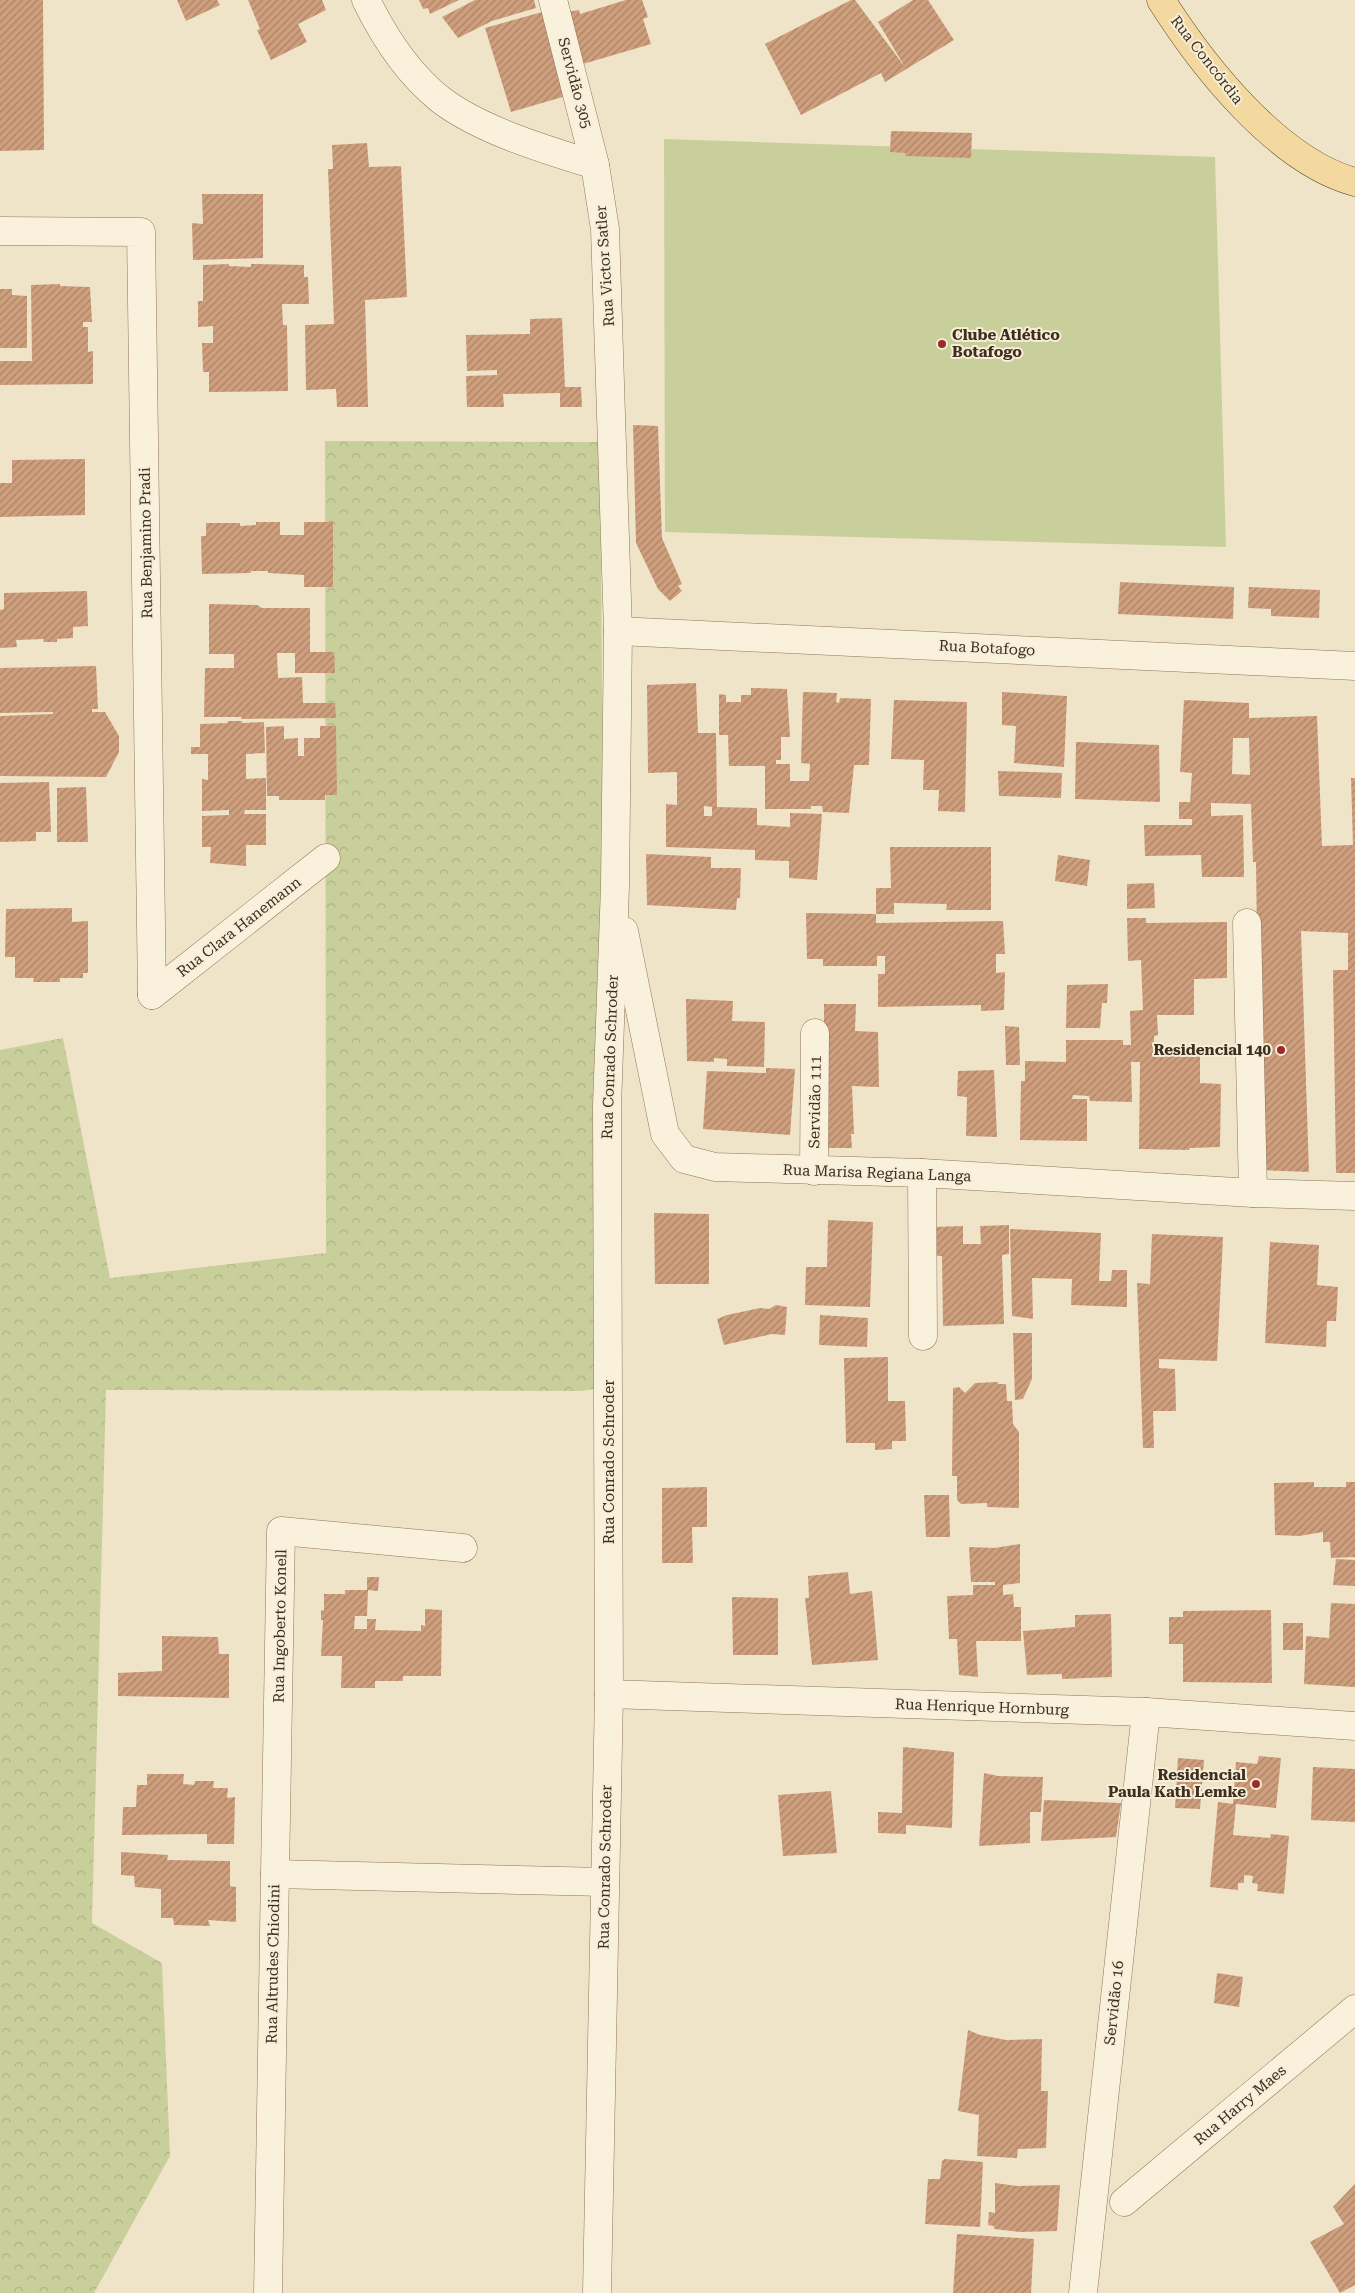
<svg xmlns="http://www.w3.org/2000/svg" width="1355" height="2293" viewBox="0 0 1355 2293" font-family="'Roboto Serif',serif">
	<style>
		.forest { fill: url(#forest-crowns) }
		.pitch { fill: #c9cf9b }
		.building { fill: url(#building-hatch); fill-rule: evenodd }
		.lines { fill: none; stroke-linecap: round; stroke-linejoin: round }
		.minor-casing { stroke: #8d765c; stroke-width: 29 }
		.major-casing { stroke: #5b4430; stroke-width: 29 }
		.minor { stroke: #faf1dc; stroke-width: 28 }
		.major { stroke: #f3d9a0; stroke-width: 28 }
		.poi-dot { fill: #9e2a2b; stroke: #f7eed8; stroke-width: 2 }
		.labels { text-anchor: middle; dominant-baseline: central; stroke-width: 4; stroke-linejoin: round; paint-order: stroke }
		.street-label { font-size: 15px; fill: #3d2e20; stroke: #f7eed8 }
		.poi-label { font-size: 15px; font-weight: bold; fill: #3d2e20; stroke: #f7eed8; text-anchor: end }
	</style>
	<defs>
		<pattern id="forest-crowns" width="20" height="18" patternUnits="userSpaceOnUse" patternTransform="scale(1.25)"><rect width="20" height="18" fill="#c9cf9b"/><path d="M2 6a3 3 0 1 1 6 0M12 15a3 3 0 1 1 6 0" fill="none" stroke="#aeb285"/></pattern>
		<pattern id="building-hatch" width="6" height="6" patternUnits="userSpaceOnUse" patternTransform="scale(1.25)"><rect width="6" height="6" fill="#cf9f7d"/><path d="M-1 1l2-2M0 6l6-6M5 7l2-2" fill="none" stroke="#a98266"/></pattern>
	</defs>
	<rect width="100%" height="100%" fill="#f0e4c8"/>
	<polygon class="forest" points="325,441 600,442 604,896 601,1388 581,1391 106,1390 92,1923 162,1963 170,2156 94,2293 0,2293 0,1050 63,1038 110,1278 326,1253"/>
	<polygon class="pitch" points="664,139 1215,157 1226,547 665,532"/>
	<g class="building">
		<polygon points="0,0 43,0 44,150 0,151"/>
		<polygon points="177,0 217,0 220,5 186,21"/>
		<polygon points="248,0 322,0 326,10 298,24 307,42 271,60 257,30 260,29"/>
		<polygon points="419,0 459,0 430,14 428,8 423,9"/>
		<polygon points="475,0 534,0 536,8 492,21 458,38 442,17"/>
		<polygon points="626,0 642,0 648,17 643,19 651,44 583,64 567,12 579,10 580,14"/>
		<polygon points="851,0 855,0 905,67 878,22 913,0 928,0 954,40 885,82 881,73 801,115 765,44"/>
		<polygon points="542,12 566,96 511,112 485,28"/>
		<polygon points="891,131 972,133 971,158 905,156 906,153 890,152"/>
		<polygon points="367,143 369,167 401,166 407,297 365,300 368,407 337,407 336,389 306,390 305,325 334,324 328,169 333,169 332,145"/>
		<polygon points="202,194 263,194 263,258 193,260 192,223 203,224"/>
		<polygon points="229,264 229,266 251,267 251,264 304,265 304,277 308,277 309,304 282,304 283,325 287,325 288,391 209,392 209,372 203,372 202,343 213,343 213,326 198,327 198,301 203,301 203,265"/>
		<polygon points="60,284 60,286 90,287 92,322 83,322 83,327 88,327 88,352 93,351 93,384 0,385 0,361 32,361 31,285"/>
		<polygon points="0,289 12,289 12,295 27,296 27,348 0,348"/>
		<polygon points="562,318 565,387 581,387 582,407 560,407 560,393 503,394 504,407 467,407 466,376 497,375 497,370 467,371 466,335 530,334 530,319"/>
		<polygon points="633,425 658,426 662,538 682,584 678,586 682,591 670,601 658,589 636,543"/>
		<polygon points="85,459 85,515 0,517 0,483 12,483 12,460"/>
		<polygon points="256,522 280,522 280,535 304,535 304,522 333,522 333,587 304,587 304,575 268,573 268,571 252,571 250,573 202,574 201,536 206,536 206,523 240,523 240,526 256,525"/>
		<polygon points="1120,582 1234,587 1233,619 1118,614"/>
		<polygon points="1249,587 1320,590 1319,618 1271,616 1271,609 1248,608"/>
		<polygon points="87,591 88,626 73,627 73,638 57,639 57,642 43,642 44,639 16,640 17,647 0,648 0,610 4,609 4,593"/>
		<polygon points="209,604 257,605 262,608 310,608 310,652 334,652 335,673 295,673 295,653 277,653 278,678 302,677 303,703 335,703 336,718 241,719 242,717 204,717 205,668 234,668 234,654 209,654"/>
		<polygon points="96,666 98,709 92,709 92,712 105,712 119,736 119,752 106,777 0,776 0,716 53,714 53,712 0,713 0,668"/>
		<path d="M696,683L698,733H716L717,807L757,808V825L790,827V813L822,814L817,880L789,878V861L755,860V850L666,847V804L677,805V772L648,773L647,685ZM704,806L712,807V816H704Z"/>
		<polygon points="751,688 787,689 790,737 781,737 781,760 776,760 776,764 790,764 790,781 809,781 810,764 801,763 803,692 837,693 836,702 839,703 840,698 871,699 869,765 854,765 849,813 823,812 822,806 811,806 811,809 765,809 765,766 729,766 728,735 719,735 719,694 726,695 726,702 741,702 741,695 751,695"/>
		<polygon points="1002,692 1067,696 1064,767 1014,763 1016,726 1002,725"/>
		<polygon points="894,700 967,702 965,812 938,811 939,790 923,790 924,760 891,759"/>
		<path d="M1184,700L1249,703V718L1317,716L1322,846L1353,845L1351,778H1355V1173H1336L1333,970H1348V933L1301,931L1309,1172L1260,1170L1256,862H1253L1251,804L1211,803V816L1243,815L1244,877H1202L1201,855L1145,856L1144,825H1192V819H1179V802H1190L1192,773L1180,772ZM1233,738H1249L1250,775L1232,774Z"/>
		<polygon points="228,721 242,721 242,723 264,722 265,753 246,754 246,779 266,778 266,810 245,810 244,814 266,814 266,845 246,845 246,866 210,863 211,847 202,847 202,816 229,815 229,810 202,811 202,779 208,780 208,754 191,754 191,747 200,747 200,724 228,723"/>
		<polygon points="284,726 284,739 298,738 298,756 304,756 304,738 320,738 320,726 336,726 337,795 325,795 325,800 279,800 279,796 267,796 266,727"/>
		<polygon points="1076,742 1159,745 1160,802 1075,799"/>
		<polygon points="998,771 1062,773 1061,798 999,796"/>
		<polygon points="49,782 51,832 36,832 36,841 0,842 0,783"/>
		<polygon points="86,787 88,842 57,842 57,788"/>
		<polygon points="890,847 991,847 991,910 946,910 947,904 894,903 894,914 876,914 876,888 891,888"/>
		<polygon points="646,854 711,857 711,868 741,868 740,898 737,898 736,910 647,905"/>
		<polygon points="1058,855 1090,860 1087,886 1055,881"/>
		<polygon points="1154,883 1155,908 1127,909 1127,884"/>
		<polygon points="72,908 72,922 88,921 88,973 83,973 83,978 60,978 60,982 33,982 34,978 15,978 15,957 5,957 6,909"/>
		<polygon points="806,913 876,914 876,923 1003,921 1005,954 996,954 996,973 1005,972 1004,1010 981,1011 981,1005 878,1007 878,974 885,974 885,956 877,956 877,966 823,966 823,959 807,959"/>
		<polygon points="1127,918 1146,918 1146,923 1227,922 1227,978 1194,979 1194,1015 1157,1015 1158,1035 1154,1036 1154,1050 1200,1051 1200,1083 1221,1084 1220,1147 1190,1148 1189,1150 1139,1149 1140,1062 1131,1062 1132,1102 1090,1101 1089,1096 1073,1095 1072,1099 1087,1099 1087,1141 1020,1140 1021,1081 1025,1081 1025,1061 1066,1062 1066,1040 1123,1040 1123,1045 1131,1045 1130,1011 1143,1010 1141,960 1128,961"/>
		<polygon points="1108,984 1107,1003 1102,1003 1100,1028 1066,1028 1067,985"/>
		<polygon points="686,999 733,1001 732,1021 765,1022 764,1067 727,1066 727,1059 714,1058 714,1062 687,1061"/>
		<polygon points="824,1004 856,1004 855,1031 878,1032 879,1087 852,1086 854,1134 851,1134 852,1148 824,1148"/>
		<polygon points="1005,1026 1019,1027 1020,1065 1006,1065"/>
		<polygon points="766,1068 795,1069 790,1135 703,1129 707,1071 766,1073"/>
		<polygon points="994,1070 997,1137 966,1136 967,1097 957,1096 958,1071"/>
		<polygon points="654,1213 709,1214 709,1284 655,1284"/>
		<polygon points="828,1220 873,1222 870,1307 805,1305 806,1267 827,1267"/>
		<polygon points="1009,1225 1009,1254 1002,1255 1004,1324 943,1326 942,1256 935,1256 934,1227 963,1226 963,1244 981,1244 980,1226"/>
		<polygon points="1010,1229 1101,1233 1099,1281 1111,1281 1112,1270 1127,1270 1127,1307 1071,1305 1072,1279 1032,1278 1033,1319 1012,1316"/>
		<polygon points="1152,1234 1223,1237 1217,1361 1159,1359 1159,1368 1175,1369 1176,1411 1153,1411 1154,1448 1143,1448 1137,1283 1150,1284"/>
		<polygon points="1270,1242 1319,1245 1317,1285 1338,1287 1336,1321 1327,1321 1326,1347 1265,1343"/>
		<polygon points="776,1305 787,1307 785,1335 772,1334 724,1345 717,1319 727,1315 760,1308 769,1309"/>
		<polygon points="820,1315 868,1318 867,1347 819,1345"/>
		<polygon points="1013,1333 1032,1333 1032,1379 1023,1399 1015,1400"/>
		<polygon points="888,1357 888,1401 905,1401 906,1441 892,1441 892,1449 875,1450 875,1443 846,1443 844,1358"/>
		<polygon points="998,1382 998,1384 1006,1384 1007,1401 1012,1401 1013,1424 1019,1432 1019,1508 987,1507 987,1503 961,1504 957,1500 957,1476 952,1476 953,1388 959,1387 965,1393 975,1383"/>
		<polygon points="1314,1482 1314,1487 1346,1487 1346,1482 1355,1482 1355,1557 1331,1558 1330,1542 1323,1542 1323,1532 1299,1536 1275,1535 1274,1483"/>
		<polygon points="707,1487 707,1527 692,1527 693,1563 662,1563 662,1488"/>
		<polygon points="924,1495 949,1495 950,1537 926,1537"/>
		<polygon points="1020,1544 1020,1583 1003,1585 1003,1595 1013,1594 1014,1607 1021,1607 1021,1641 976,1641 978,1677 959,1675 957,1639 949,1639 947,1596 973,1595 973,1585 995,1585 995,1582 971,1582 969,1547 994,1548"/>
		<polygon points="1336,1559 1355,1560 1355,1586 1333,1585"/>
		<polygon points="848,1572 850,1594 872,1591 878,1660 812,1665 805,1598 809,1598 808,1576"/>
		<polygon points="367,1577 379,1577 378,1591 368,1590 367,1616 355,1616 354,1629 367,1629 367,1619 376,1619 375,1630 421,1631 421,1625 425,1626 425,1609 442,1610 441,1676 403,1676 403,1681 375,1681 375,1688 341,1688 342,1656 321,1656 323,1620 321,1620 321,1610 324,1611 324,1594 345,1594 345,1590 367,1590"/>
		<polygon points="732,1597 778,1598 778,1655 733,1655"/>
		<polygon points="1331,1603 1355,1604 1355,1687 1304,1684 1306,1636 1329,1638"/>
		<polygon points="1271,1610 1272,1683 1183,1682 1183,1644 1169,1644 1169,1617 1183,1617 1183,1611"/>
		<polygon points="1111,1614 1112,1677 1062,1679 1062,1674 1027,1675 1023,1631 1075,1627 1075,1615"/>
		<rect x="1283" y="1623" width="20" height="27"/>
		<polygon points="162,1636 218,1637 219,1654 229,1654 229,1698 118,1696 118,1673 162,1671"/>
		<polygon points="903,1747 954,1752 952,1828 906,1825 906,1834 878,1833 878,1812 902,1813"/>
		<polygon points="1259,1756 1281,1758 1276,1808 1236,1804 1233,1835 1270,1838 1271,1834 1289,1836 1284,1894 1257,1891 1258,1884 1252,1883 1253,1876 1244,1875 1244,1883 1238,1883 1238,1890 1210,1887 1218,1802 1233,1804 1236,1762 1257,1764"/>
		<polygon points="1178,1758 1204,1760 1200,1809 1175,1808"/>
		<polygon points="1313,1767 1355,1769 1355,1822 1311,1820"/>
		<polygon points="984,1773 998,1776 1043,1777 1041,1812 1030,1812 1030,1843 979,1846"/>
		<polygon points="147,1774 184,1774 183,1784 194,1785 195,1781 214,1781 213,1788 228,1788 227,1798 235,1797 234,1844 207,1844 207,1834 122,1835 123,1807 136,1807 137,1785 147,1785"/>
		<polygon points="831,1791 837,1853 783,1856 778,1795"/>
		<polygon points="1044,1800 1121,1803 1116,1837 1041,1841"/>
		<polygon points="121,1852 168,1855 167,1860 230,1861 230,1886 236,1887 236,1922 208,1920 210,1926 174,1925 173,1918 161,1918 161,1889 135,1887 134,1876 121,1875"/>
		<polygon points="1217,1973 1243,1977 1239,2007 1214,2003"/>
		<polygon points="968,2030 980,2035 1006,2040 1042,2039 1041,2091 1048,2091 1046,2148 1018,2149 1017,2158 977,2156 979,2115 958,2111"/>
		<polygon points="945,2159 983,2162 980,2227 925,2224 928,2179 940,2179 942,2161"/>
		<polygon points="995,2183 1017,2186 1060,2185 1057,2231 1020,2232 994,2229 994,2226 988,2225 989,2212 995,2213"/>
		<polygon points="1355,2184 1355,2285 1340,2293 1310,2242 1344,2224 1333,2207"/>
		<polygon points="957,2234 1034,2239 1031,2293 953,2293"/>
	</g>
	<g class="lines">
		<g class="minor-casing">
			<g id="minor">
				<path d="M366,0C384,37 408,74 441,100C482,131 547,150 595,165L605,229L618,631L615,886L607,1106L609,1694L597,2293"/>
				<polyline points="553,0 595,165"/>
				<polyline points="0,231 141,232 152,995"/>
				<polyline points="618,631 1355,666"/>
				<polyline points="1247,923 1253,1193"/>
				<polyline points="624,931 665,1134 684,1159 715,1167 922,1173 1253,1193 1355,1196"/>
				<polyline points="152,995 326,858"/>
				<polyline points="814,1171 815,1033"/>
				<polyline points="922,1173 923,1336"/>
				<polyline points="609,1694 1146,1712 1355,1726"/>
				<polyline points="275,1874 281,1531 463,1548"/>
				<polyline points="1124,2202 1355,2009"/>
				<polyline points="268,2293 275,1874 605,1882"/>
				<polyline points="1083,2293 1146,1712"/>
			</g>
		</g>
		<g class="major-casing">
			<path id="major" d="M1161,0C1202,65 1277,161 1355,182"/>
		</g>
		<use href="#minor" class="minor"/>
		<use href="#major" class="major"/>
	</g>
	<g class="poi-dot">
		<circle cx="942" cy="344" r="5"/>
		<circle cx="1281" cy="1050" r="5"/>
		<circle cx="1256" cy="1784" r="5"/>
	</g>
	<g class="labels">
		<g class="street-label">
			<text transform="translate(1207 60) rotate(52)">Rua Concórdia</text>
			<text transform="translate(575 83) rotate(75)">Servidão 305</text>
			<text transform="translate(605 266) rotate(-94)">Rua Victor Satler</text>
			<text transform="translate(146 543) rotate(-91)">Rua Benjamino Pradi</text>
			<text transform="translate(987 648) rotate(3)">Rua Botafogo</text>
			<text transform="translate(239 927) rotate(-38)">Rua Clara Hanemann</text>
			<text transform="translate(610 1057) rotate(-88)">Rua Conrado Schroder</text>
			<text transform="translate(815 1102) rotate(-89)">Servidão 111</text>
			<text transform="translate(877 1173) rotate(2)">Rua Marisa Regiana Langa</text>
			<text transform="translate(609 1462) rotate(-90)">Rua Conrado Schroder</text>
			<text transform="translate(280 1626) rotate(-89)">Rua Ingoberto Konell</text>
			<text transform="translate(982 1707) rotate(2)">Rua Henrique Hornburg</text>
			<text transform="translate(605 1867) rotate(-89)">Rua Conrado Schroder</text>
			<text transform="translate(273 1964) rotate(-89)">Rua Altrudes Chiodini</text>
			<text transform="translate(1114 2003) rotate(-84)">Servidão 16</text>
			<text transform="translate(1240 2105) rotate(-40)">Rua Harry Maes</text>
		</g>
		<g class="poi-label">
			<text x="952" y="335" text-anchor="start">Clube Atlético<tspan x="952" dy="17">Botafogo</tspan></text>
			<text x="1271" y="1050">Residencial 140</text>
			<text x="1246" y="1775">Residencial<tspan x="1246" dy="17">Paula Kath Lemke</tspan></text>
		</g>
	</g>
</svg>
